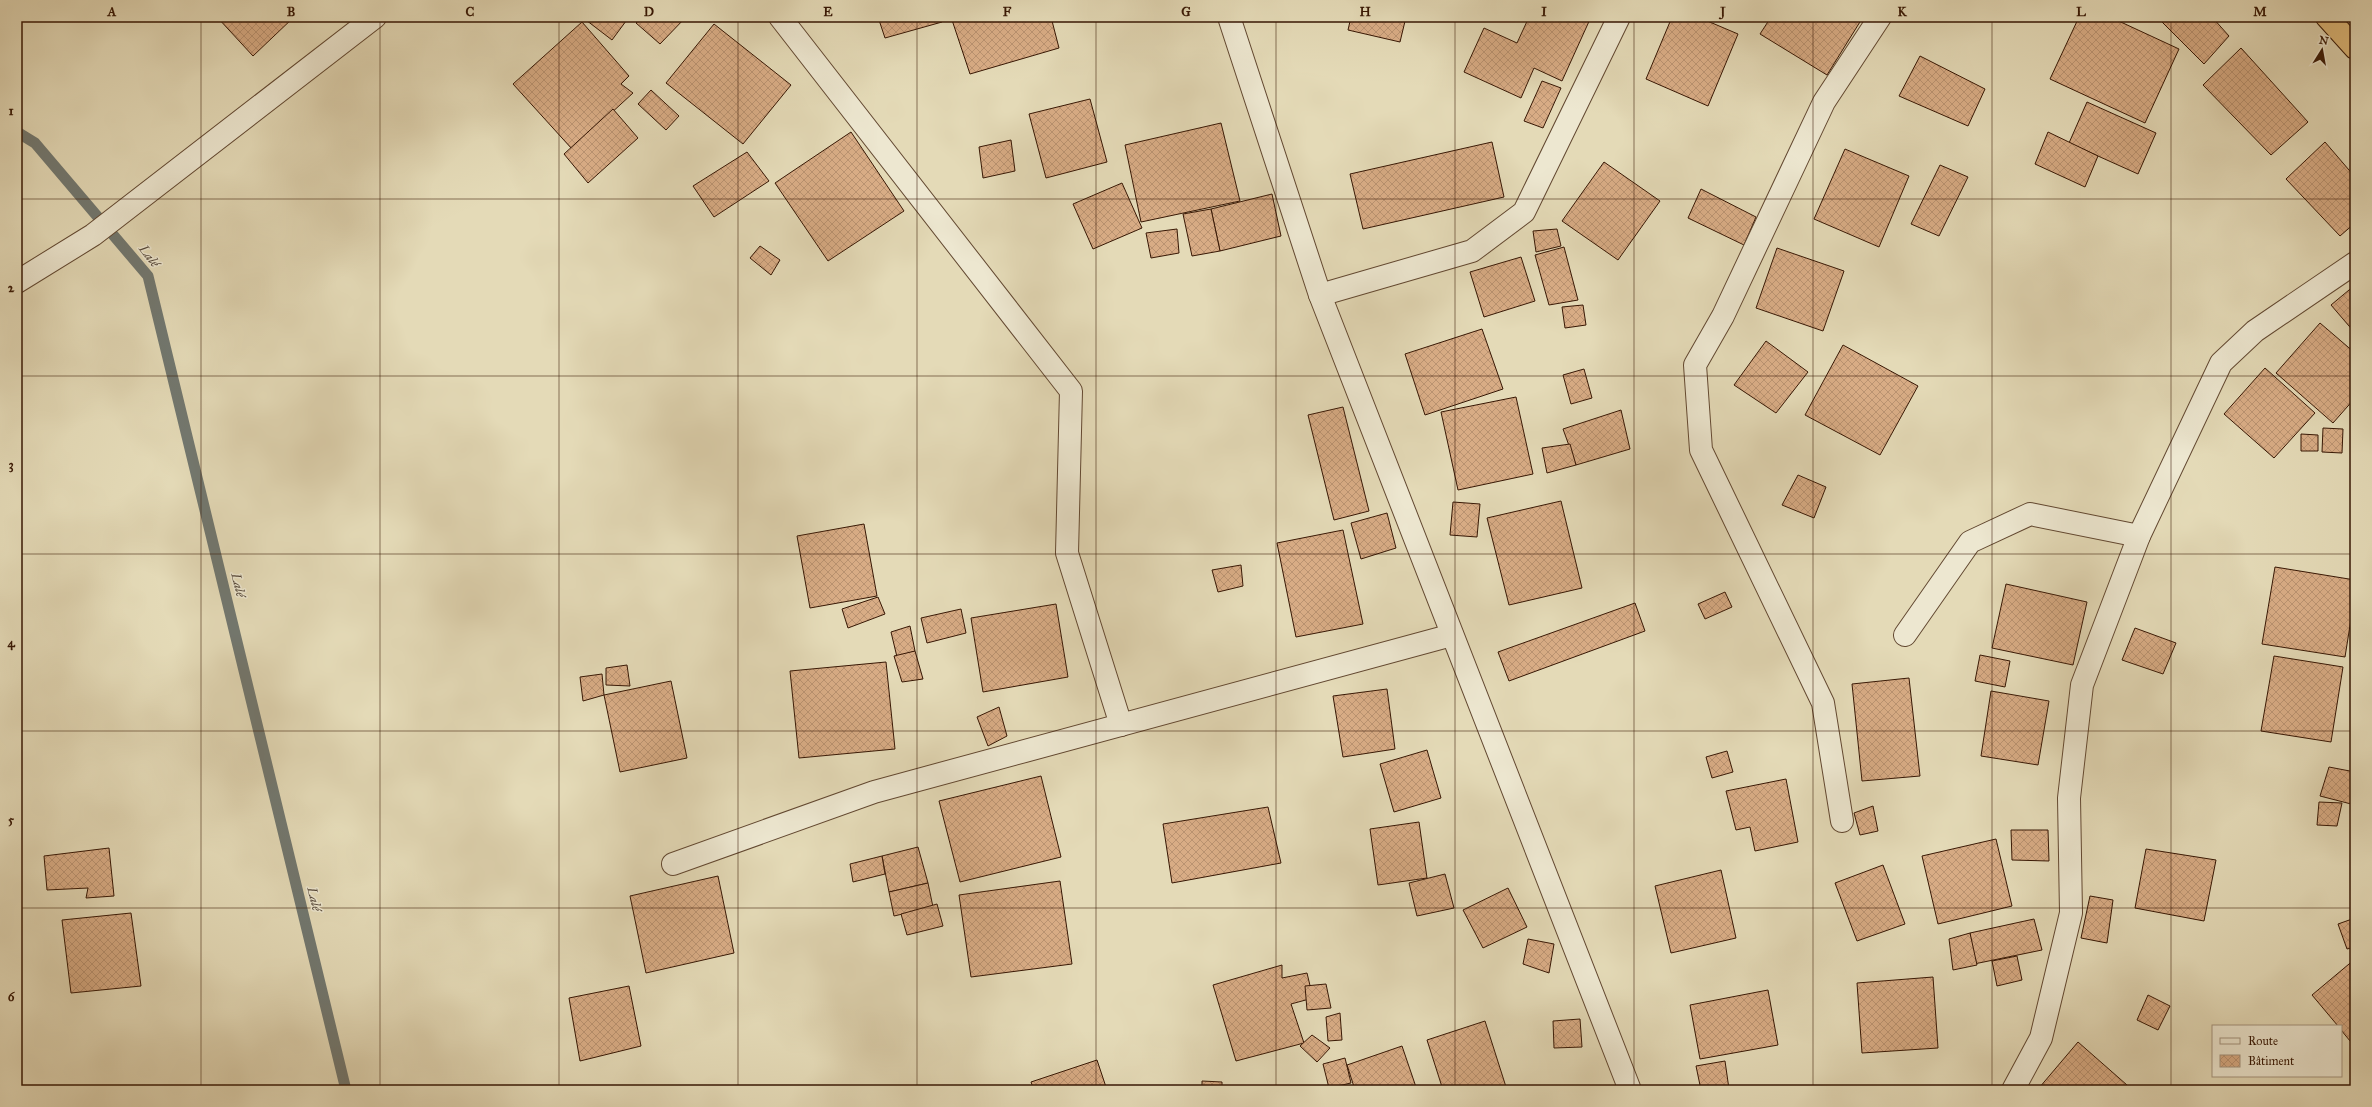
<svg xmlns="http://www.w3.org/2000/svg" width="2372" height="1107" viewBox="0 0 2372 1107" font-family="'IM FELL Great Primer',serif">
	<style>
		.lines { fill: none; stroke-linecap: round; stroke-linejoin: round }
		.stream { stroke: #727870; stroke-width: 11 }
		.building { fill: url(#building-cross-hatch); stroke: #371704 }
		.street-casing { stroke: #624831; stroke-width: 24 }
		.highway-casing { stroke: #371704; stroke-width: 24 }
		.street { stroke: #ede7d0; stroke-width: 22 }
		.highway { stroke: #e2bd7c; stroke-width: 22 }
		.grid { fill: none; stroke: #371704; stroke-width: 1; stroke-opacity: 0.55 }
		.labels { text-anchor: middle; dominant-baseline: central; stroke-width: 3; stroke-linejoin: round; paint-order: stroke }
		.water-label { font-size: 13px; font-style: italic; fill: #54473a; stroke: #ede7d0 }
		.neatline { fill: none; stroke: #371704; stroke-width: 1.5 }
		.grid-label { font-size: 13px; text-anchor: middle; font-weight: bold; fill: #371704 }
	</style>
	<defs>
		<pattern id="building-cross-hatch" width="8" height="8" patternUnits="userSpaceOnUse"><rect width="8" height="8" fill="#d8ac85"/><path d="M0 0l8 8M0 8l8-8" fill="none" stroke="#ba9371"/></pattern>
	</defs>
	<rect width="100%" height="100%" fill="#e4dab7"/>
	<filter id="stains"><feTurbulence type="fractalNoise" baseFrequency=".005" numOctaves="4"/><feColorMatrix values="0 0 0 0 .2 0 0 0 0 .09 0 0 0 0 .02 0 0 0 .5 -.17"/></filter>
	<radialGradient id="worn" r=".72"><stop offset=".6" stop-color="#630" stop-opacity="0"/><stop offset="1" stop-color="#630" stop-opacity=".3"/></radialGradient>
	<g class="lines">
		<polyline class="stream" points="17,132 35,143 148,276 346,1090"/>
	</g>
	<g class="building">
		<polygon points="217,17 294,17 253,56"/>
		<polygon points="582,17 629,17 612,40"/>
		<polygon points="643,17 686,17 660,44 636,23"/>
		<polygon points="878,17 941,17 942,22 885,38"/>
		<polygon points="951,17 1051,17 1059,48 970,74"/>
		<polygon points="1351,17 1406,17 1400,42 1348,30"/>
		<polygon points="1529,17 1591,17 1562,81 1534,68 1521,98 1464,72 1484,28 1517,43"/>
		<polygon points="1672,17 1698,17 1738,34 1708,106 1646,79"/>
		<polygon points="1771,17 1863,17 1827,75 1760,34"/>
		<polygon points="2079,17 2110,17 2179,49 2145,123 2050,79"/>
		<polygon points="2157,17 2212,17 2229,36 2204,64"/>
		<polygon points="582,22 629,76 621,84 633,93 572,149 513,84"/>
		<polygon points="714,24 791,85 743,144 666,83"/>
		<polygon points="2241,48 2308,122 2271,155 2203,85"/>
		<polygon points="1920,56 1985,89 1968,126 1899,96"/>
		<polygon points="1542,81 1561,88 1543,128 1524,121"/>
		<polygon points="651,90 679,116 666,130 638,104"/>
		<polygon points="1090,99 1107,162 1046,178 1029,114"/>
		<polygon points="2087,102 2156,133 2138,174 2069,143"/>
		<polygon points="613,109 638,138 588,183 564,154"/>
		<polygon points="1221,123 1240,201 1141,222 1125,145"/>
		<polygon points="851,132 904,211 828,261 775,183"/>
		<polygon points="2048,132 2098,156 2085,187 2035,164"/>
		<polygon points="1011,140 1015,171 983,178 979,147"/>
		<polygon points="1492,142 1504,197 1363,229 1350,174"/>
		<polygon points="2325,142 2355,177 2355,223 2340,236 2286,179"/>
		<polygon points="1845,149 1909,176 1879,247 1814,219"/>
		<polygon points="747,152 769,181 714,217 693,186"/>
		<polygon points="1604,162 1660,201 1618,260 1562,221"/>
		<polygon points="1940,165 1968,177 1939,236 1911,224"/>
		<polygon points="1122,183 1142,228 1093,249 1073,204"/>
		<polygon points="1701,189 1756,217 1744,245 1688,218"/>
		<polygon points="1272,194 1281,236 1220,251 1211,209"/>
		<polygon points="1211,209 1220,251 1192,256 1183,214"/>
		<polygon points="1177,229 1179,253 1151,258 1146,233"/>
		<polygon points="1557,229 1561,246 1536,252 1533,231"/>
		<polygon points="760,246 780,260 771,275 750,258"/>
		<polygon points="1564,247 1578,300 1549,305 1535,255"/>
		<polygon points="1777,248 1844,271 1823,331 1756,308"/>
		<polygon points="1521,257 1535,301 1484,317 1470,272"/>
		<polygon points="2355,285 2355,333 2331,305"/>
		<polygon points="1583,305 1586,325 1565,328 1562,307"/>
		<polygon points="2320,323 2355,353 2355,398 2333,423 2276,373"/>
		<polygon points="1482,329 1503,389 1425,415 1405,354"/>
		<polygon points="1766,341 1808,372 1776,413 1734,385"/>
		<polygon points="1843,345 1918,386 1880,455 1805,415"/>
		<polygon points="2265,368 2315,413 2274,458 2224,414"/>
		<polygon points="1584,369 1592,398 1571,404 1563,375"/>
		<polygon points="1516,397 1533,474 1458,490 1441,412"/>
		<polygon points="1343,407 1369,511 1334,520 1308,415"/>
		<polygon points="1621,410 1630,449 1576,465 1563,429"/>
		<polygon points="2323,428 2343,429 2342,453 2322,452"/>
		<polygon points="2301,434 2318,435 2318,451 2301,451"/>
		<polygon points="1570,444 1576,465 1547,473 1542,448"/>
		<polygon points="1798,475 1826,487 1814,518 1782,505"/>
		<polygon points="1561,501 1582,588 1509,605 1487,518"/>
		<polygon points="1453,502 1480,504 1477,537 1450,535"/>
		<polygon points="1387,513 1396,548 1361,559 1351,523"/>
		<polygon points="864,524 877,596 810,608 797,536"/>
		<polygon points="1343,530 1363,624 1296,637 1277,543"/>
		<polygon points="1241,565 1243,586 1218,592 1212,570"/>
		<polygon points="2275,567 2355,580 2355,594 2345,657 2262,644"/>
		<polygon points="2006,584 2087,602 2073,665 1992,648"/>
		<polygon points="1725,592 1732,607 1705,619 1698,604"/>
		<polygon points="878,597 885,614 848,628 842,609"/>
		<polygon points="1635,603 1645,631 1509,681 1498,652"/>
		<polygon points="1056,604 1068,677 983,692 971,618"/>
		<polygon points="961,609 966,633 927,643 921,618"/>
		<polygon points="910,626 915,651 897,657 891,632"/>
		<polygon points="2135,628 2176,643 2163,674 2122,660"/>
		<polygon points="915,651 923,679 902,682 894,656"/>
		<polygon points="1980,655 2010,661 2005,687 1975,681"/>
		<polygon points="2274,656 2343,667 2331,742 2261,731"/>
		<polygon points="886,662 895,749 799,758 790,671"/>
		<polygon points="627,665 630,686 606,685 606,668"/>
		<polygon points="602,674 604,695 583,701 580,677"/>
		<polygon points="1909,678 1920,776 1862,781 1852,684"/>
		<polygon points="671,681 687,758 620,772 604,695"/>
		<polygon points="1387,689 1395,749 1343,757 1333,696"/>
		<polygon points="1991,691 2049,701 2038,765 1981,756"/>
		<polygon points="999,707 1007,736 988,746 977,717"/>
		<polygon points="1427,750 1441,798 1394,812 1380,764"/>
		<polygon points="1727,751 1733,772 1712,778 1706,757"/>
		<polygon points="2329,767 2355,772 2355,805 2320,796"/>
		<polygon points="1041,776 1061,857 960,882 939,801"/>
		<polygon points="1786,779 1798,842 1755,851 1750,827 1736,830 1726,791"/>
		<polygon points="2319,802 2342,803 2337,826 2317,825"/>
		<polygon points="1873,806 1878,831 1860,835 1854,813"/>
		<polygon points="1268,807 1281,863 1172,883 1163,824"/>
		<polygon points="1419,822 1427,878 1378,885 1370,829"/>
		<polygon points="2011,830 2048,830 2049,861 2012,860"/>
		<polygon points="1996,839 2012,906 1938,924 1922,856"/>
		<polygon points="918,847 928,883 889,892 882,856"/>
		<polygon points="109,848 114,896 86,898 88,888 47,890 44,856"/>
		<polygon points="2146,849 2216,860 2204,921 2135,908"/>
		<polygon points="882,856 885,874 853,882 850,864"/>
		<polygon points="1883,865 1905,924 1857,941 1835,883"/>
		<polygon points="1721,870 1736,938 1671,953 1655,886"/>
		<polygon points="1445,874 1454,908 1417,916 1409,883"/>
		<polygon points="718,876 734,953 646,973 630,896"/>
		<polygon points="1060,881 1072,964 971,977 959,895"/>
		<polygon points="928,883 933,907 894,916 889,892"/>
		<polygon points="1508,888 1527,927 1483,948 1463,910"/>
		<polygon points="2090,896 2113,900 2107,943 2081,938"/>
		<polygon points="937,904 943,926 907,935 901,914"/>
		<polygon points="131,913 141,986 71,993 62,920"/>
		<polygon points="2355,918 2355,947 2347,949 2338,924"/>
		<polygon points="2034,919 2042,950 1974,964 1970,933"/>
		<polygon points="1970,933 1977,965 1953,970 1949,939"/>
		<polygon points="1528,939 1554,944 1549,973 1523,964"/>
		<polygon points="2017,956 2022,980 1997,986 1992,961"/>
		<polygon points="2355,959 2355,1047 2341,1030 2341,1026 2338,1026 2312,995"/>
		<polygon points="1282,965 1282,978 1307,973 1313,998 1291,1004 1304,1043 1236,1061 1213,985"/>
		<polygon points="1933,977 1938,1048 1862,1053 1857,983"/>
		<polygon points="1326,984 1331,1008 1307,1010 1305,986"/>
		<polygon points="629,986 641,1046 580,1061 569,998"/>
		<polygon points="1768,990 1778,1045 1700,1059 1690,1005"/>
		<polygon points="2148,995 2170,1006 2158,1030 2137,1020"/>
		<polygon points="1340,1013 1342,1040 1328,1041 1326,1017"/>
		<polygon points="1580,1019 1582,1047 1554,1048 1553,1021"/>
		<polygon points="1485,1021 1507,1090 1443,1090 1427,1040"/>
		<polygon points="1312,1035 1330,1048 1317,1062 1300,1046"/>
		<polygon points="2078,1042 2127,1085 2123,1090 2039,1088"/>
		<polygon points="1402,1046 1417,1090 1355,1090 1347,1065"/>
		<polygon points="1345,1058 1351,1083 1329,1088 1323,1064"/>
		<polygon points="1097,1060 1107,1090 1034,1090 1031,1082"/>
		<polygon points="1725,1061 1729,1089 1701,1090 1696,1066"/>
		<polygon points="1202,1081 1222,1082 1222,1090 1202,1090"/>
	</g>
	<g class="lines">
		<g class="street-casing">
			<g id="street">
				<polyline points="780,17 1071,391 1067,553 1121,725"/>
				<polyline points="1229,17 1320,295 1630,1090"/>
				<polyline points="17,282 93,235 375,17"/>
				<polyline points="1320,295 1472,251 1524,212 1619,17"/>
				<polyline points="1905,635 1970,542 2030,514 2139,536"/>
				<polyline points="1842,821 1823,703 1701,450 1695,365 1723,316 1824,102 1880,17"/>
				<polyline points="673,864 874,792 1452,635"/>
				<polyline points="2013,1090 2041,1038 2071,913 2069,798 2082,685 2139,536 2221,363 2255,331 2355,263"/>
			</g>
		</g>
		<g class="highway-casing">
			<polyline id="highway" points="2327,17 2355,48"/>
		</g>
		<use href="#street" class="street"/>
		<use href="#highway" class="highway"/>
	</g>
	<path class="grid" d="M201,17V1090M380,17V1090M559,17V1090M738,17V1090M917,17V1090M1096,17V1090M1276,17V1090M1455,17V1090M1634,17V1090M1813,17V1090M1992,17V1090M2171,17V1090M17,199H2355M17,376H2355M17,554H2355M17,731H2355M17,908H2355"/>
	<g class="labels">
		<g class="water-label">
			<text transform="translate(149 256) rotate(52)">Lalé</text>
			<text transform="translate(238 585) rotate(76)">Lalé</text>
			<text transform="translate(314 899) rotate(76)">Lalé</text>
		</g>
	</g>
	<rect width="2372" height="1107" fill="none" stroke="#e4dab7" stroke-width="44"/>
	<rect x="2212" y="1025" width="130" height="52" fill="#ede7d0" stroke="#a4947e"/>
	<rect x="2220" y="1038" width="20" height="6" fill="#ede7d0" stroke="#a4947e"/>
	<text x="2248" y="1045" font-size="12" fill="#371704">Route</text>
	<rect x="2220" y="1055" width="20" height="12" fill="url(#building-cross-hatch)" stroke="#a4947e"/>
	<text x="2248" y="1065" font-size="12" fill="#371704">Bâtiment</text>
	<g transform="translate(2322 50) rotate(11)" stroke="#ede7d0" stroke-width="3" paint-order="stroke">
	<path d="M0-3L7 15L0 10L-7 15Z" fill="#371704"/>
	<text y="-6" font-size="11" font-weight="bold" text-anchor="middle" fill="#371704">N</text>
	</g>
	<rect x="22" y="22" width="2328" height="1063" class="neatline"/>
	<g class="grid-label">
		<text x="112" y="16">A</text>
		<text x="291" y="16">B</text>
		<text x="470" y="16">C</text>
		<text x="649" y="16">D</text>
		<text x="828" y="16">E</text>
		<text x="1007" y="16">F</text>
		<text x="1186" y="16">G</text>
		<text x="1365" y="16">H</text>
		<text x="1544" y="16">I</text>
		<text x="1723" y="16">J</text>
		<text x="1902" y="16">K</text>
		<text x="2081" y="16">L</text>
		<text x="2260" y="16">M</text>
		<text x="11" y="115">1</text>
		<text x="11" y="292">2</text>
		<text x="11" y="469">3</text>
		<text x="11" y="647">4</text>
		<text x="11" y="824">5</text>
		<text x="11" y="1001">6</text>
	</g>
	<rect width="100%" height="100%" filter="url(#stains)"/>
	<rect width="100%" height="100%" fill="url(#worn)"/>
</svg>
